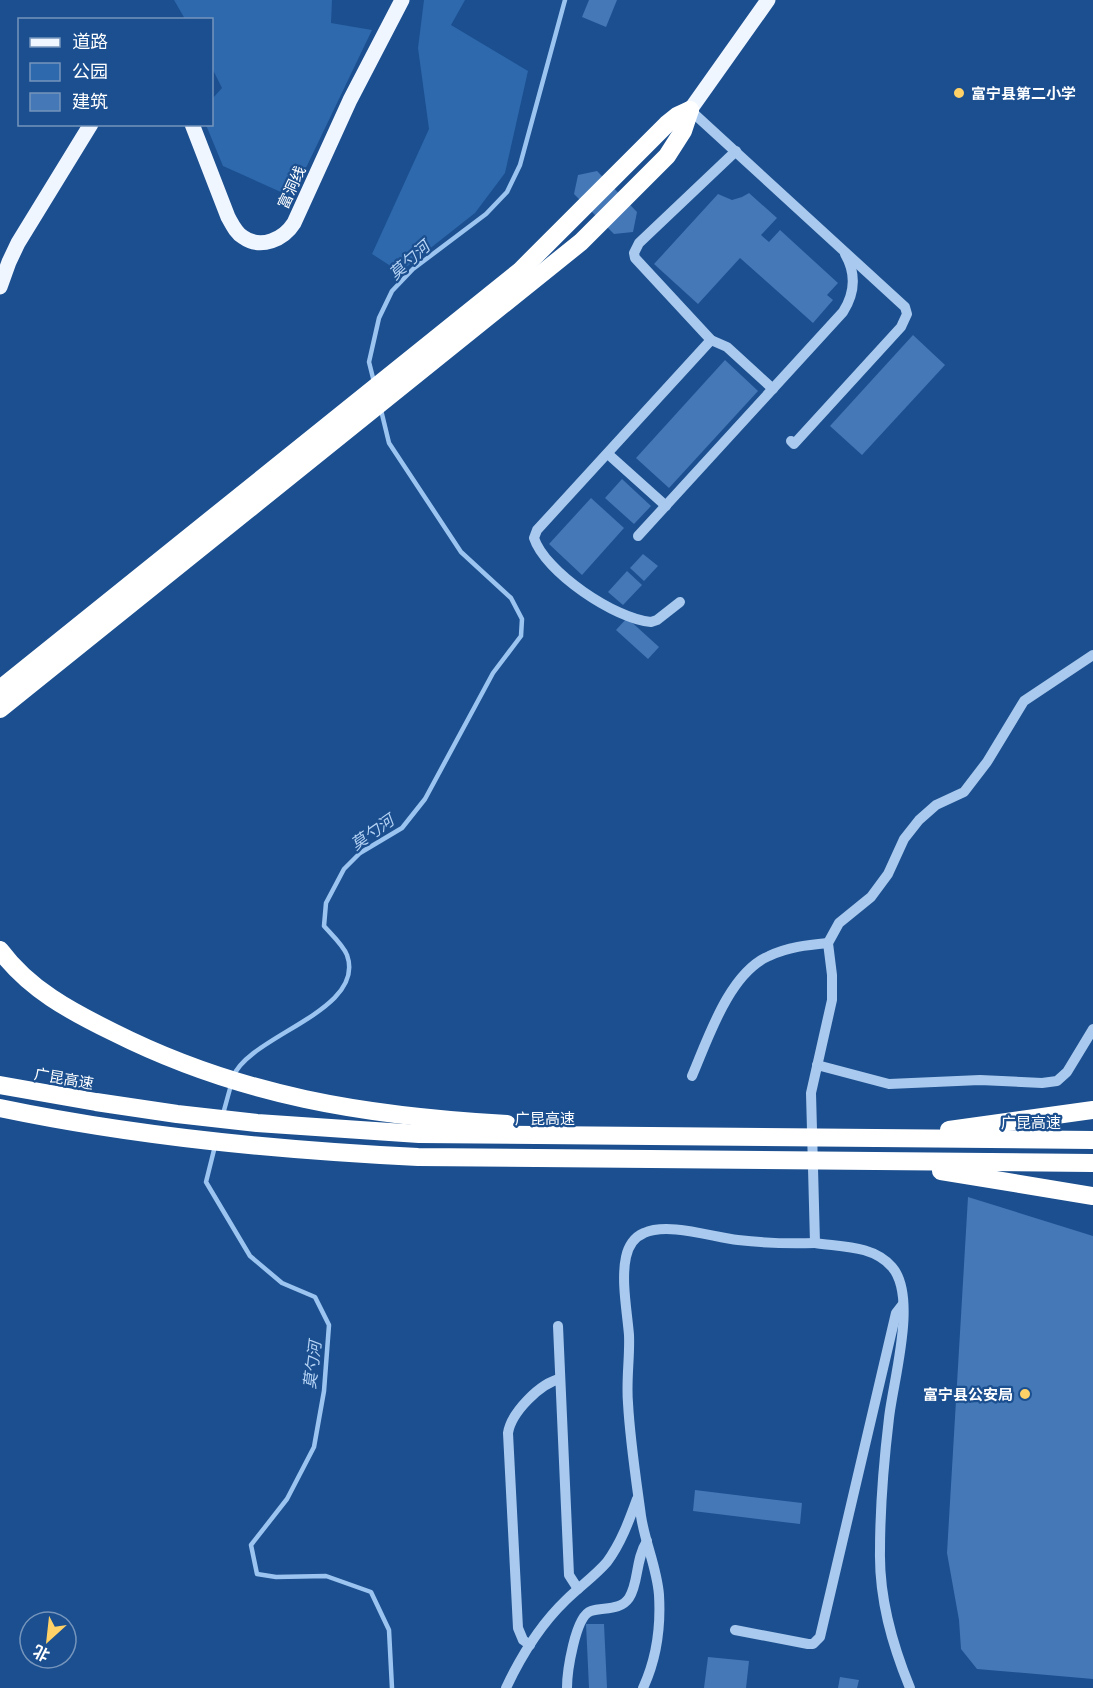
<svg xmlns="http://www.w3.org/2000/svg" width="1093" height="1688" viewBox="0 0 1093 1688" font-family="'Open Sans','Noto Sans SC',sans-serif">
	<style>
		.green { fill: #2e69ad }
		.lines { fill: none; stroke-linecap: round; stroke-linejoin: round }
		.stream { stroke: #9cc4f0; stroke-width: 4.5 }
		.building { fill: #4478b7 }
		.minor { stroke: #a9c9ee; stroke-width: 10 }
		.major { stroke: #f0f6ff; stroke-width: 15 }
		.highway { stroke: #fff; stroke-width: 18 }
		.poi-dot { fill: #ffd166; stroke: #1b4f8f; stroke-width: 2 }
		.labels { text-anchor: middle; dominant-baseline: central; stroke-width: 4.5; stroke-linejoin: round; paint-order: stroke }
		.poi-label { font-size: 15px; font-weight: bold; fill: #fff; stroke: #1b4f8f; text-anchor: start }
		.street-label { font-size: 15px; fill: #fff; stroke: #1b4f8f }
		.water-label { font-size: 16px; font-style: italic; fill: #b5d3f5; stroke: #1b4f8f }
	</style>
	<rect width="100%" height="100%" fill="#1b4f8f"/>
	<g class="green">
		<polygon points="174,0 332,0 331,23 372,30 292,197 223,166 206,125 212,124 212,99 222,88 212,68 212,20 185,19"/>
		<polygon points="424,0 465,0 451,25 528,71 505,173 475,213 400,272 372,254 429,129 418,48"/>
	</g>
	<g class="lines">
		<g class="stream">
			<polyline points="374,382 369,362 379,318 392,291 413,269 486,214 507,192 520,165 565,0"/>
			<path d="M233,1077C249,1035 367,1011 347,955C343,945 331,934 324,926L326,903L344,869L360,853L402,828L425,799L493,673L521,636L522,619L511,598L461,552L389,443L381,410"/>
			<polyline points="223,1114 231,1085"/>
			<polyline points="215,1146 206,1182 250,1256 282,1283 315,1297 329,1325 324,1391 314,1447 287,1499 251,1545 257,1574 276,1577 326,1576 371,1592 389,1630 392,1688"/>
		</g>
	</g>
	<g class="building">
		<polygon points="589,0 617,0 606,27 582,17"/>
		<polygon points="597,171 637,212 633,232 614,234 574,194 578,175"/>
		<polygon points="749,193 777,218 761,235 769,242 780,230 838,283 827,295 833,300 813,323 740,258 698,304 654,264 718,194 732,200 742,197"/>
		<polygon points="913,335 945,365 862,455 830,426"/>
		<polygon points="725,360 758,391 669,488 636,458"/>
		<polygon points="622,479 651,506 634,524 605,498"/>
		<polygon points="591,498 624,528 582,575 549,544"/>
		<polygon points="643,554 658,566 644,581 630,568"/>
		<polygon points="627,571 642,585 623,605 608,592"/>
		<polygon points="627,618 659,647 648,659 616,630"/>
		<polygon points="968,1197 1093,1236 1093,1679 977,1669 961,1649 959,1620 947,1553"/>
		<polygon points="695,1490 802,1503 800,1524 693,1511"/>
		<polygon points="586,1624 604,1624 607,1688 589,1688"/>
		<polygon points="708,1657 749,1661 746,1688 704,1688"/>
		<polygon points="840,1677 859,1680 857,1688 838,1688"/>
	</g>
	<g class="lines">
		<g class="minor">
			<polyline points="690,110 905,307 907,314 901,327 794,444 791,441"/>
			<polyline points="736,151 639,243 634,253 635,258 711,340 727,347 773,389"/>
			<polyline points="608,454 666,506"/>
			<path d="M638,536L843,312C855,293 856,273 845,254"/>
			<path d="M680,602L657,620L651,622C615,619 545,572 534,538L537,530L711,340"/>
			<polyline points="817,1065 889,1084 980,1080 1042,1083 1057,1081 1067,1072 1093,1029"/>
			<path d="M692,1076C708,1039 729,973 769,956C788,947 807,945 828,943"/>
			<polyline points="558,1326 569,1575 578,1589"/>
			<polyline points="735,1630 808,1644 813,1644 820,1637 896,1313 903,1304"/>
			<path d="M530,1645L523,1640L518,1628L508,1433C511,1413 540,1383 560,1379"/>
			<path d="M506,1688C521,1656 541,1624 566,1600C579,1587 595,1576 607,1562C621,1543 629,1521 637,1499"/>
			<path d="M567,1688C567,1673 575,1616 591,1611C604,1607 620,1611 629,1598C639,1583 635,1560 647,1541"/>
			<path d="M643,1688C657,1658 661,1629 659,1595C657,1568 645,1543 641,1516C636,1479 630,1440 628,1403C626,1380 630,1357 629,1335C627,1311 621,1280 626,1257C628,1247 634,1237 644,1233C668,1222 712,1237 738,1240C764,1243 789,1244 815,1243"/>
			<path d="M910,1688C892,1644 879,1599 880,1551C880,1508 884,1460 889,1418C893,1381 918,1297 892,1267C873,1245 841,1247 815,1243L811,1093L832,1000V975L828,943L839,923L871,897L888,874L904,839L919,820L936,805L964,792L987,762L1024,701L1093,655"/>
		</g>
		<g class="major">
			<polyline points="690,110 768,0"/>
			<path d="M192,124L228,217C232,224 236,233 243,237C261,250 284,239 294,223L350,100L402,0"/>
			<polyline points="0,287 9,262 18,243 91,124"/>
		</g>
		<g class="highway">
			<polyline points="0,689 520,271 667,124 677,116 690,110"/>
			<polyline points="0,709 581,242 667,156 683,131 690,110"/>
			<path d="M0,950C29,989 70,1011 113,1032C240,1096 366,1116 507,1124"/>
			<polyline points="0,1085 96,1102 177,1114 257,1123 419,1134 1093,1140"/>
			<path d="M0,1108C138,1137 278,1150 418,1157L1093,1163"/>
			<polyline points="949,1130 1093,1110"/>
			<polyline points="941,1171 1093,1196"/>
		</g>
	</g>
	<g class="poi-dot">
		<circle cx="959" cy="93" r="6"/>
		<circle cx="1025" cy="1394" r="6"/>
	</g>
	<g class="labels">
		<g class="poi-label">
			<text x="971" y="93">富宁县第二小学</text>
			<text x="1013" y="1394" text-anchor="end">富宁县公安局</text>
		</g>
		<g class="street-label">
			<text transform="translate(291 187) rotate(-65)">富洞线</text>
			<text transform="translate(64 1078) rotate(10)">广昆高速</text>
			<text x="545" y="1118">广昆高速</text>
			<text x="1031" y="1122">广昆高速</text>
		</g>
		<g class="water-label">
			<text transform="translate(409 260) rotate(-42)">莫勺河</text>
			<text transform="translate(372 832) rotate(-35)">莫勺河</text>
			<text transform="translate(312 1365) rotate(-83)">莫勺河</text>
		</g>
	</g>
	<rect x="18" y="18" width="195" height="108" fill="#1b4f8f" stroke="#7695bc" stroke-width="1.5"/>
	<rect x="30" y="38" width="30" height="9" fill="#f0f6ff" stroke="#7695bc" stroke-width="1.5"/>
	<text x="72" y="48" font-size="18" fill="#ffffff">道路</text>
	<rect x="30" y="63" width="30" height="18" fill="#2e69ad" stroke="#7695bc" stroke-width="1.5"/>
	<text x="72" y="78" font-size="18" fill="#ffffff">公园</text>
	<rect x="30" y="93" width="30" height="18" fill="#4478b7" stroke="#7695bc" stroke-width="1.5"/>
	<text x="72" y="108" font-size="18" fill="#ffffff">建筑</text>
	<g transform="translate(48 1640) rotate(207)"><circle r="28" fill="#1b4f8f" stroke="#7695bc" stroke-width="1.5"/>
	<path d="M0-4.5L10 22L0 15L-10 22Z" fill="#ffd166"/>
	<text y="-9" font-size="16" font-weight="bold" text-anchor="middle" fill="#ffffff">北</text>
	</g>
</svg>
